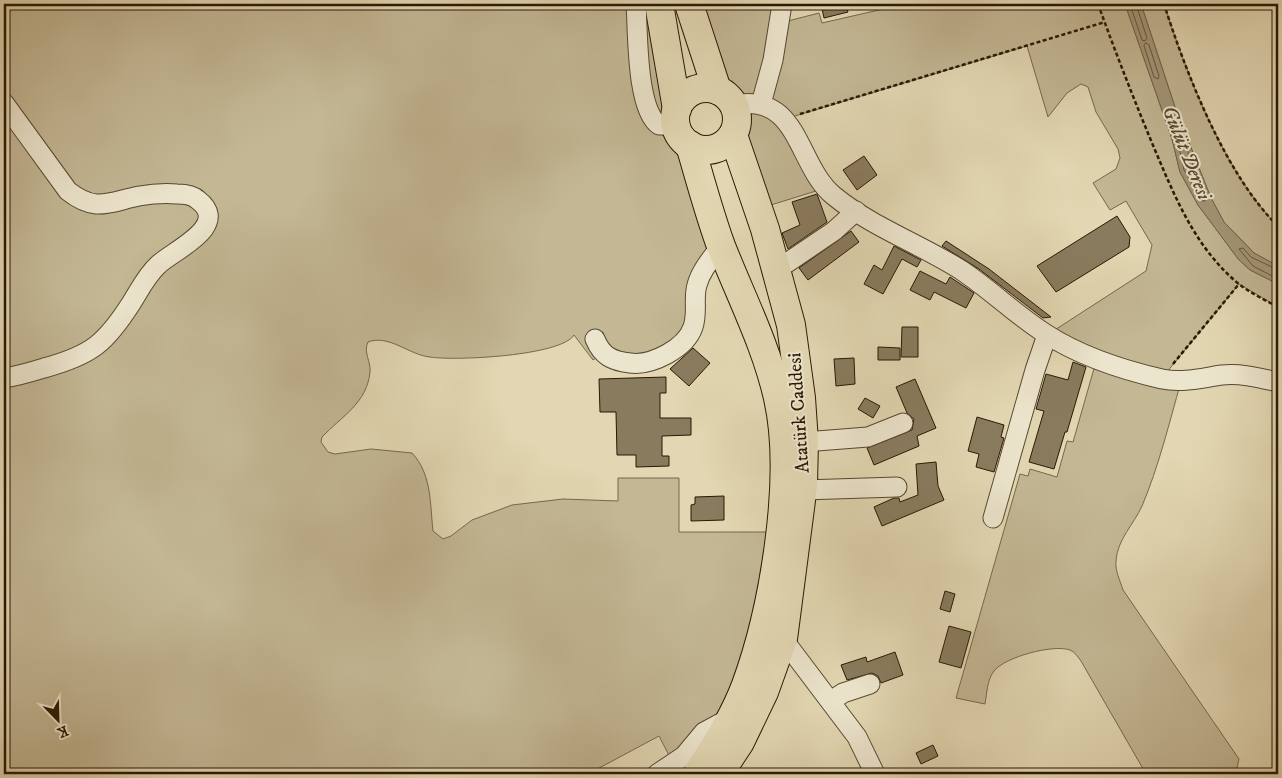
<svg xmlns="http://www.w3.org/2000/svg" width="1282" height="778" viewBox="0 0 1282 778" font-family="'IM FELL DW Pica',serif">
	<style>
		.green { fill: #c3b794; stroke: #76684c }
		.water { fill: #a39677; stroke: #726449 }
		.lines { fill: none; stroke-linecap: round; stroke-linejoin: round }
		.shore { stroke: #66573e; stroke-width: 1 }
		.building { fill: #897b5e; stroke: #291804 }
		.minor-casing { stroke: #574830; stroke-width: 21 }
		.highway-casing { stroke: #291804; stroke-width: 30 }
		.path { stroke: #291804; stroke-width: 2.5; stroke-dasharray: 4 2.5; stroke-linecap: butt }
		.minor { stroke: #ece5cd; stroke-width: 19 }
		.highway { stroke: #e2d7b2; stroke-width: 28 }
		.labels { text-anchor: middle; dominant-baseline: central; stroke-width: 4; stroke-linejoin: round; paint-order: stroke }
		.street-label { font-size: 19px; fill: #291804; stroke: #ece5cd }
		.water-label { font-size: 20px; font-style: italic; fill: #5a4a32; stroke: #ece5cd }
	</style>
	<rect width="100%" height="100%" fill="#e2d7b2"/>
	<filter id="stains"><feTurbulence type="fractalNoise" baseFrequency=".004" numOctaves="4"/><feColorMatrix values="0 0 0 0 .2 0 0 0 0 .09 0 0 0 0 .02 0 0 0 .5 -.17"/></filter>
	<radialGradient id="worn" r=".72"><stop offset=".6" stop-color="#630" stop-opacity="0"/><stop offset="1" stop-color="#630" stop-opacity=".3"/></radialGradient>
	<g class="green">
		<path d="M4,4H659L677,129L684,140L710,260L693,327L652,360L603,353L593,360L574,335C561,356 455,361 430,357C409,355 389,334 368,342C363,352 371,361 370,372C367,403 342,416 322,437L321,442L328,452L335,454L371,449L412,453C432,474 430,505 433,531L443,539L451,536L472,520L512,505L563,499L618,501V478H679V532H780L745,686L674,765L659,736L588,774H4Z"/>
		<path d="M689,4H782L780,23L819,13L822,23L905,4H1125L1172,139L1180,172L1198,205L1239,260L1250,270L1278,284V307L1239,284L1162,378L1181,382C1169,423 1159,466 1142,506C1134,524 1117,540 1116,561C1115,571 1120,580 1123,590L1239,759L1237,768L1228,774H1146L1081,661C1078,657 1075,652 1070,650C1053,644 1005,657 994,671C987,680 987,693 985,704L956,698L1020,474L1028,476L1030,469L1057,477L1067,441L1073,442L1097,358L1047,335L1146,271L1152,245L1126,201L1110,210L1093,183L1116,169L1120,158L1118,149L1096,112L1088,87L1081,84L1067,93L1048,117L1027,46L785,119L822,184L816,191L758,209L737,123L736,111L727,96Z"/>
		<path d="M1141,4H1164C1186,73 1226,176 1278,226V266L1254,253L1224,222L1211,198L1176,110Z"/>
	</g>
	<polygon class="water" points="1125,4 1141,4 1176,110 1211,198 1224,222 1254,253 1278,266 1278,284 1250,270 1239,260 1198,205 1180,172 1172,139"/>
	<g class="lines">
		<g class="shore">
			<polyline points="1130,4 1142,40 1145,41 1147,38 1136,4"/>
			<polygon points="1146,43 1149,45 1159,76 1158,79 1154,77 1144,46"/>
			<polygon points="1179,135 1182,137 1206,198 1205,201 1202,201 1184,170 1177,138"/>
			<polyline points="1278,270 1251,257 1243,248 1239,249 1253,266 1278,279"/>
		</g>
	</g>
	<g class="building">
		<polygon points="821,4 845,4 848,12 824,18"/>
		<polygon points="864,156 877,175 857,190 843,170"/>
		<polygon points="817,194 827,222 788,249 782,233 800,225 792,202"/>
		<polygon points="1117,216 1130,237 1129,247 1056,292 1037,266"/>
		<polygon points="851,231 859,242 808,280 799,268"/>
		<polygon points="946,241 989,269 1051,317 1043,318 979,269 942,246"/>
		<polygon points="894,246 921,260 917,267 902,259 883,294 864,284 874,265 882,270"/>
		<polygon points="920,271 946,284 950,277 974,293 966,308 934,292 930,300 910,290"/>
		<polygon points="902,327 918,327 918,357 901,357"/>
		<polygon points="878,347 900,348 900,360 878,360"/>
		<polygon points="693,348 710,363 689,386 670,369"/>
		<polygon points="854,358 855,384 836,386 834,359"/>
		<polygon points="1073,362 1086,367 1067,432 1065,432 1054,469 1029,462 1044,411 1036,409 1046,374 1068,380"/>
		<polygon points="666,377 666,393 660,393 660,418 691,418 691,435 662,436 662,456 669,456 669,466 636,467 636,455 617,455 616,412 600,412 599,379"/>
		<polygon points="915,379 936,428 917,436 919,446 874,465 867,448 912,430 914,419 907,413 896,387"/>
		<polygon points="865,398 880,406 873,418 858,409"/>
		<polygon points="977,417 1004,425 1001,437 1004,438 994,472 976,467 979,454 968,451"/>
		<polygon points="936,462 938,486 944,500 882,526 874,507 894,498 899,498 900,502 918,495 916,464"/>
		<polygon points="724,496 724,520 691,521 691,505 695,504 695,497"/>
		<polygon points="945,591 955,594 950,612 940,609"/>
		<polygon points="949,626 971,632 961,668 939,662"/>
		<polygon points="895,652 903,675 881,683 878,676 872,673 847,680 841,665 866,657 867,662"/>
		<polygon points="933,745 938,756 921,764 916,753"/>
	</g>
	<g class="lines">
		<g class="minor-casing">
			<g id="minor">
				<path d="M636,4C638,31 636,109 659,125H676"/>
				<path d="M4,103L68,191C96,213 109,202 139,196C151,194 164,193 177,194C184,194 193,195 198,200C232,226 172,251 158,265C147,275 140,289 132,302C106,343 92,355 44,368C31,372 18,376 4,378"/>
				<polyline points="761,104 773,60 782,4"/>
				<path d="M734,105C800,92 796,165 834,196C872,227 920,244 961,270C991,290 1016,315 1046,334C1080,356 1123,370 1162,379C1183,383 1201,378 1222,375C1241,373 1260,378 1278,382"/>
				<polyline points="778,269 834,231 856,211"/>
				<path d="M595,339C602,356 612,361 630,363C652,366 686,348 693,327C698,313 693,298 697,285C701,270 712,258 721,246"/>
				<polyline points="804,442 868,437 903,423"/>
				<polyline points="803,490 897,487"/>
				<polyline points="993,518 1035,370 1047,335"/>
				<polyline points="783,639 857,737 875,774"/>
				<polyline points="831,701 843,693 870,684"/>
				<polyline points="657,774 684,756 704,732 730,718"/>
			</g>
		</g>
		<g class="highway-casing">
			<g id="highway">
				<polyline points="659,4 677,109"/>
				<polyline points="689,4 717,90"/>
				<circle cx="706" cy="119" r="31"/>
				<path d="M690,145C700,179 709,213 721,246C741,297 766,345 778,398C796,478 774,608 746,685C734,717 716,746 697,774"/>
				<polyline points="719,774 740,742 764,692 783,639 803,485 804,442 801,398 791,325 765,229 733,135"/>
			</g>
		</g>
		<g class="path">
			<path d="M1098,4C1115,51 1133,97 1152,143C1173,192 1192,242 1233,279C1246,291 1263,299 1278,307"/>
			<path d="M1164,4C1186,73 1226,176 1278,226"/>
			<polyline points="800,114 1105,22"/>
			<polyline points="1173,364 1239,284"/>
		</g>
		<use href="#minor" class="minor"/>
		<use href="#highway" class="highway"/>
	</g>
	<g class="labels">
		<g class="street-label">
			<text transform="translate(799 413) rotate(-94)">Atatürk Caddesi</text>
		</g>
		<g class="water-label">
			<text transform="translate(1186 153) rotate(68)">Gülüt Deresi</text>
		</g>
	</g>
	<rect width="1282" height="778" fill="none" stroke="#e2d7b2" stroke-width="20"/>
	<rect x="5" y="5" width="1272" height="768" fill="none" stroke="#291804" stroke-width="2.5"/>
	<rect x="10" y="10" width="1262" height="758" fill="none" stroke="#291804"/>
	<g transform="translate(58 720) rotate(157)" stroke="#ece5cd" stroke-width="4" paint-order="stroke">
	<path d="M0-4L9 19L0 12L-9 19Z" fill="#291804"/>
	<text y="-8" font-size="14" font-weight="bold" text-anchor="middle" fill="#291804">K</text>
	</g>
	<rect width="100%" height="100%" filter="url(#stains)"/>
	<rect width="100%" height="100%" fill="url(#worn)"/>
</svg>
